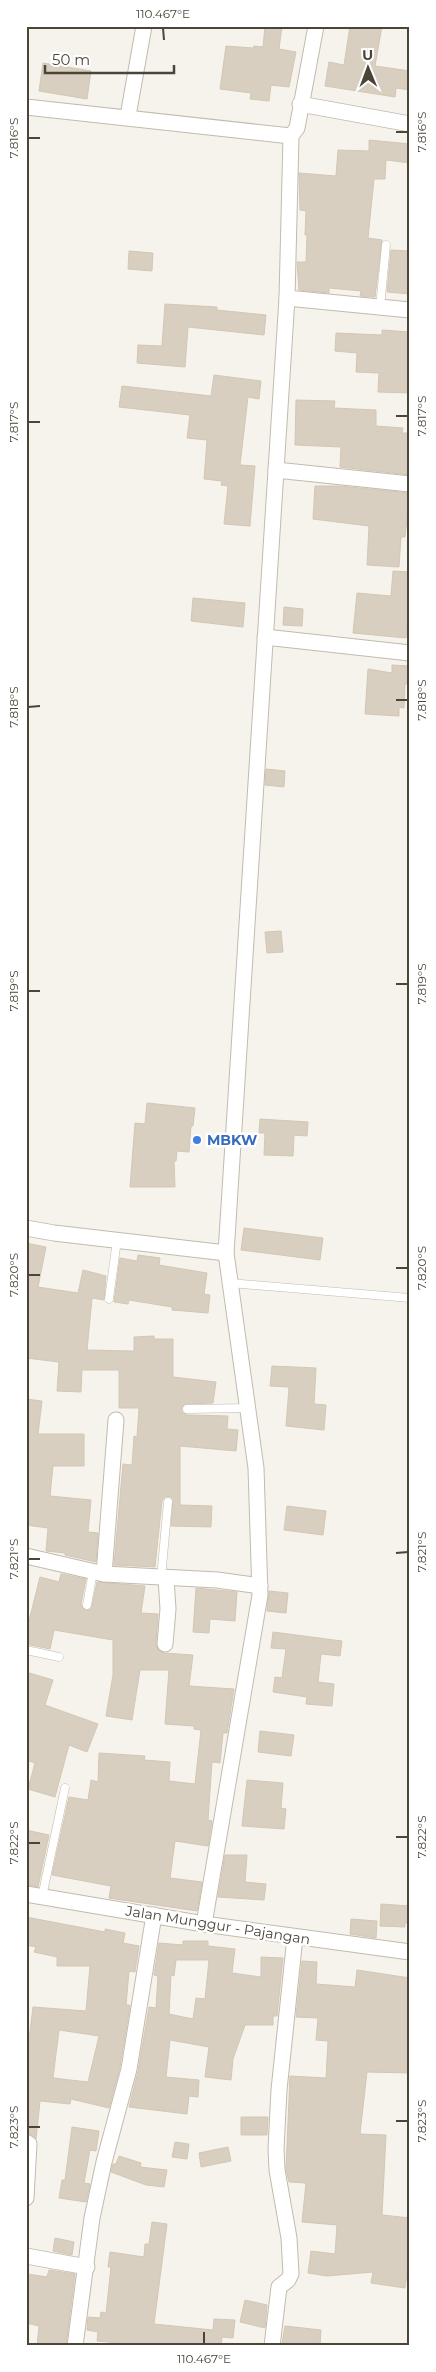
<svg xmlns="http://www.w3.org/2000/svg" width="436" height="2372" viewBox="0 0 436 2372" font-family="Montserrat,sans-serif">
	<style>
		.building { fill: #d8cfc1; stroke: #d3c7b4; fill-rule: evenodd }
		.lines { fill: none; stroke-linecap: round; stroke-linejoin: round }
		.lane-casing { stroke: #c2bbae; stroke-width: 9 }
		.street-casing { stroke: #c2bbae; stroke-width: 17 }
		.lane { stroke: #fff; stroke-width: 8 }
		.street { stroke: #fff; stroke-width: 15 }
		.ticks { fill: none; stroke: #4b4439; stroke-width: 2 }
		.shop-dot { fill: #3f7fe0; stroke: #fff; stroke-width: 2 }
		.labels { text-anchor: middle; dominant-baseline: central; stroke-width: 5; stroke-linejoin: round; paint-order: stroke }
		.shop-label { font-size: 14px; font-weight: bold; fill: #366cbe; stroke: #fff; text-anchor: start }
		.street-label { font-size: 14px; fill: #4b4439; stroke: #fff }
		.neatline { fill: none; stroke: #4b4439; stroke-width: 2 }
		.ticks-label { font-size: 12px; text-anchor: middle; fill: #4b4439 }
	</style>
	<rect width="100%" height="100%" fill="#f6f3ec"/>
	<g class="building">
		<polygon points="265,26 282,26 279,49 296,52 289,87 271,85 269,101 250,99 251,93 220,89 226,46 253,48 254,46 263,47"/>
		<polygon points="350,26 382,26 375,66 410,71 410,90 396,88 395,97 325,86 329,62 344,65"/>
		<polygon points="43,63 91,71 87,99 39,91"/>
		<polygon points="369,140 410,144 410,163 386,160 385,179 374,179 368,238 382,240 375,297 360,296 361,291 329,288 329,293 299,290 297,262 306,262 307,235 305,235 306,211 300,210 299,173 336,176 338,150 369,151"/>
		<polygon points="391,250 410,251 410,294 387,292"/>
		<polygon points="129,251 153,253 152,271 128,269"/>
		<polygon points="165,304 217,307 217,310 266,315 264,335 188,327 185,367 137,363 138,345 162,346"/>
		<polygon points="382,330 410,332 410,393 378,392 379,373 356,372 357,353 335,351 336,333 382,335"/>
		<polygon points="214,375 261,381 259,399 248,397 240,465 255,466 250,526 224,524 228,486 221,485 222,481 204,479 207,440 187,438 190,415 119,407 122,386 211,396"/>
		<polygon points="296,400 335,401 334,408 376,410 376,426 403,428 402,433 410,433 410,475 340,467 341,447 295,445"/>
		<polygon points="315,486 339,486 410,493 405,537 401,537 399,567 367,565 369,526 313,519"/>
		<polygon points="393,571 410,572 410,620 408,620 406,638 353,633 357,593 391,596"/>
		<polygon points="193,598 245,603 243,627 191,621"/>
		<polygon points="284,607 303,609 302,626 283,625"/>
		<polygon points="392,665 410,666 410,684 405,684 404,708 399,707 399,716 365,714 368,669 392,673"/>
		<polygon points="266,769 285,771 284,787 265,785"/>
		<polygon points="281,931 283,952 267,953 265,932"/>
		<polygon points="147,1103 195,1108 193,1126 191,1126 189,1152 177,1151 176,1161 174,1161 175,1187 130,1187 135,1123 145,1124"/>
		<polygon points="260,1119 308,1122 307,1136 294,1135 293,1156 264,1155 265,1133 259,1133"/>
		<polygon points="244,1228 323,1238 320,1260 241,1250"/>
		<polygon points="26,1243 46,1247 38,1287 78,1293 83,1270 106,1276 104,1300 92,1298 87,1350 134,1351 134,1337 154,1336 154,1339 173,1339 173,1377 216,1382 213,1403 185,1404 182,1407 182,1412 187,1415 228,1416 227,1429 238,1430 236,1451 180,1446 180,1505 212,1506 211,1527 171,1526 173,1500 171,1497 165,1497 162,1501 155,1567 114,1565 123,1464 132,1465 134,1436 137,1437 139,1408 119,1408 119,1370 82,1370 81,1392 57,1391 59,1362 26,1358"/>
		<polygon points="138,1255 160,1258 159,1265 207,1273 204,1294 210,1295 208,1313 172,1310 172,1307 129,1300 128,1304 114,1302 120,1258 137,1261"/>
		<polygon points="272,1366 316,1368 314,1404 326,1405 324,1430 286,1426 289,1387 270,1386"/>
		<polygon points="26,1399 42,1401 38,1434 84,1434 84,1466 53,1466 50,1496 91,1500 88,1532 98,1533 96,1562 65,1555 65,1553 46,1551 48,1528 26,1525"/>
		<polygon points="287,1506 326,1511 323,1535 284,1530"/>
		<polygon points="61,1574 86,1579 81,1604 86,1611 92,1606 97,1582 145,1586 141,1613 158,1614 156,1643 158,1650 164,1653 193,1655 189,1686 234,1689 227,1733 223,1733 220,1763 212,1762 208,1820 212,1821 208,1846 175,1841 170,1878 202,1882 197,1911 109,1898 111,1886 52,1875 69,1797 88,1800 91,1780 98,1782 99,1753 145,1756 144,1760 170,1762 169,1781 195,1784 201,1730 194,1729 194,1726 165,1724 169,1670 140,1670 132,1720 106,1716 113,1675 113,1640 54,1630 50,1649 26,1644 26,1633 40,1577 59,1582"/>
		<polygon points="196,1588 237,1592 235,1621 210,1619 209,1633 193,1632"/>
		<polygon points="269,1591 288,1593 286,1613 267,1611"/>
		<polygon points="273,1632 342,1641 340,1656 321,1654 318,1682 334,1684 332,1706 306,1704 307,1697 273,1692 275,1677 282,1678 286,1649 271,1648"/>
		<polygon points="26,1672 53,1680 45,1705 98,1724 87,1752 69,1745 55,1797 28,1789 35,1763 26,1760"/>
		<polygon points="260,1731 294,1735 291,1756 258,1752"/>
		<polygon points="247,1780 283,1783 281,1808 286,1809 284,1829 242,1826"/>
		<polygon points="26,1830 49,1835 38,1887 26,1885"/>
		<polygon points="225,1855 247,1855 245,1882 266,1884 264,1900 218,1897"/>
		<polygon points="381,1904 410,1906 410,1923 405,1923 405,1927 380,1926"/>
		<path d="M26,1917L105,1932V1929L125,1933L123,1943L139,1946L135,1972L129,1971L126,2005H130L120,2067L109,2108L71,2099L70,2104L40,2101L36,2139L26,2133V2065L33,2007L86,2011L90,1966H57V1957L34,1952L36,1947L26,1945ZM59,2030L99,2036L88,2082L53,2078Z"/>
		<polygon points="351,1919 377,1921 376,1938 350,1934"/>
		<path d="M183,1941H208V1946L235,1949L232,1973L261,1977V1957L283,1958L277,2016H273V2025H245L233,2059L231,2080L205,2077L209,2047L170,2040L166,2077L199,2080L198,2097L189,2096L187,2114L129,2107L138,2071L149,2007L156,2008L158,1976L154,1975L159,1943L183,1945ZM176,1960H209L205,1999L196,1998L193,2019L169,2014L171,1975L174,1976Z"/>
		<polygon points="302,1961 317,1962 316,1984 355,1987 357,1970 410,1978 410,2073 367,2072 360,2134 386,2135 382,2215 410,2218 410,2254 405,2288 371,2283 373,2272 327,2276 308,2273 311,2251 335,2254 337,2225 302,2222 306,2183 289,2182 286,2169 290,2076 326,2078 328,2041 316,2040 318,2018 296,2017"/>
		<polygon points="241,2117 268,2117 267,2135 241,2135"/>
		<polygon points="72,2127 99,2131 96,2151 90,2150 84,2183 90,2184 86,2202 59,2198 62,2180 65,2180"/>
		<polygon points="175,2142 189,2144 187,2159 172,2157"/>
		<polygon points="228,2147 231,2161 201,2167 199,2153"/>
		<polygon points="119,2156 141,2163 140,2167 167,2170 164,2187 146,2185 111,2172 113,2164 116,2164"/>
		<polygon points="152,2222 167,2224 154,2324 213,2330 214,2319 235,2320 233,2338 222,2337 221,2346 118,2346 119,2343 97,2341 98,2332 87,2330 88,2317 100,2318 101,2312 106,2313 111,2267 108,2267 110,2252 144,2257 145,2244 149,2244"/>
		<polygon points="55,2238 74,2242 72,2255 53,2251"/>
		<polygon points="49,2270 75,2274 66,2346 37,2346 39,2326 26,2323 28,2274 47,2277"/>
		<polygon points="245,2300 267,2305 265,2328 240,2322"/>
		<polygon points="285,2326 321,2330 320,2346 282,2343"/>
	</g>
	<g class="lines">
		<g class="lane-casing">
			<g id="lane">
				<polyline points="380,307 386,245"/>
				<polyline points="230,1283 410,1298"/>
				<polyline points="109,1299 117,1240"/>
				<polyline points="187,1409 248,1408"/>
				<polyline points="161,1578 168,1502"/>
				<polyline points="87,1605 93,1572"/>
				<polyline points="26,1650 59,1657"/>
				<polyline points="42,1897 65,1788"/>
			</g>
		</g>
		<g class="street-casing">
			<g id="street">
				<polyline points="300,104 410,124"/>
				<polyline points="26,107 291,136"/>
				<polyline points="128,116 144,26"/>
				<polyline points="287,298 410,310"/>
				<polyline points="276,470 410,484"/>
				<polyline points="265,637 410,653"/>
				<polyline points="26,1228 54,1233 226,1253"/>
				<polyline points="26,1556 104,1574 217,1580 260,1586"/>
				<polyline points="104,1574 116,1420"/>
				<polyline points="165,1644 168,1609 166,1578"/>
				<polyline points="26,1894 204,1924 410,1952"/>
				<polyline points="204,1924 260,1595 256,1468 226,1253 287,298 291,136 297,128 316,26"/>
				<polyline points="26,2142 29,2144 26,2198"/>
				<polyline points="26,2256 87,2267"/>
				<polyline points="75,2346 92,2218 104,2162 129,2069 154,1915"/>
				<polyline points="272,2346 279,2287 288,2280 291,2274 289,2238 277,2170 276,2149 279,2090 295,1937"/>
			</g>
		</g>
		<use href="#lane" class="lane"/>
		<use href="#street" class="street"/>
	</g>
	<path class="ticks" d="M163,28L164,40M396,132H408M28,138H40M396,416H408M28,422H40M396,700H408M28,707L40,706M396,984H408M28,991H40M396,1268H408M28,1275H40M396,1553L408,1552M28,1559H40M396,1837H408M28,1843H40M396,2121H408M28,2127H40M204,2332V2344"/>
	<circle class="shop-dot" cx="197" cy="1140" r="5"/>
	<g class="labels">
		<g class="shop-label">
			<text x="207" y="1140">MBKW</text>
		</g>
		<g class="street-label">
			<text transform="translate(218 1925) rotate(9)">Jalan Munggur - Pajangan</text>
		</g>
	</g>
	<rect width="436" height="2372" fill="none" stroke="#ffffff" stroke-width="55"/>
	<g transform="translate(368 68) rotate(359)" stroke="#ffffff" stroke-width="4" paint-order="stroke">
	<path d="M0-4L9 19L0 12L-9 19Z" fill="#4b4439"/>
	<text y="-8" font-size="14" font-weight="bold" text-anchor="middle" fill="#4b4439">U</text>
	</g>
	<path d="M45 65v8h129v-8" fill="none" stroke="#4b4439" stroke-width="2.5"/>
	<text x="52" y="65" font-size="15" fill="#4b4439" stroke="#ffffff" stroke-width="4" paint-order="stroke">50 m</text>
	<rect x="28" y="28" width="380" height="2316" class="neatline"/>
	<g class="ticks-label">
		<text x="163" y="18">110.467°E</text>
		<text transform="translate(422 132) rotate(-90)" y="4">7.816°S</text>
		<text transform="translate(14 138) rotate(-90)" y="4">7.816°S</text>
		<text transform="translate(422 416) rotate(-90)" y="4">7.817°S</text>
		<text transform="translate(14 422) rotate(-90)" y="4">7.817°S</text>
		<text transform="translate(422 700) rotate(-90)" y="4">7.818°S</text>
		<text transform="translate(14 707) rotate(-90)" y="4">7.818°S</text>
		<text transform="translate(422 984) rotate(-90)" y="4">7.819°S</text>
		<text transform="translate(14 991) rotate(-90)" y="4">7.819°S</text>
		<text transform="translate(422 1268) rotate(-90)" y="4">7.820°S</text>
		<text transform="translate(14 1275) rotate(-90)" y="4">7.820°S</text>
		<text transform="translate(422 1552) rotate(-90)" y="4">7.821°S</text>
		<text transform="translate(14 1559) rotate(-90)" y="4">7.821°S</text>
		<text transform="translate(422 1837) rotate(-90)" y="4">7.822°S</text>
		<text transform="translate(14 1843) rotate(-90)" y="4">7.822°S</text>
		<text transform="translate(422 2121) rotate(-90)" y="4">7.823°S</text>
		<text transform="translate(14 2127) rotate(-90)" y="4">7.823°S</text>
		<text x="204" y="2363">110.467°E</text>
	</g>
</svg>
